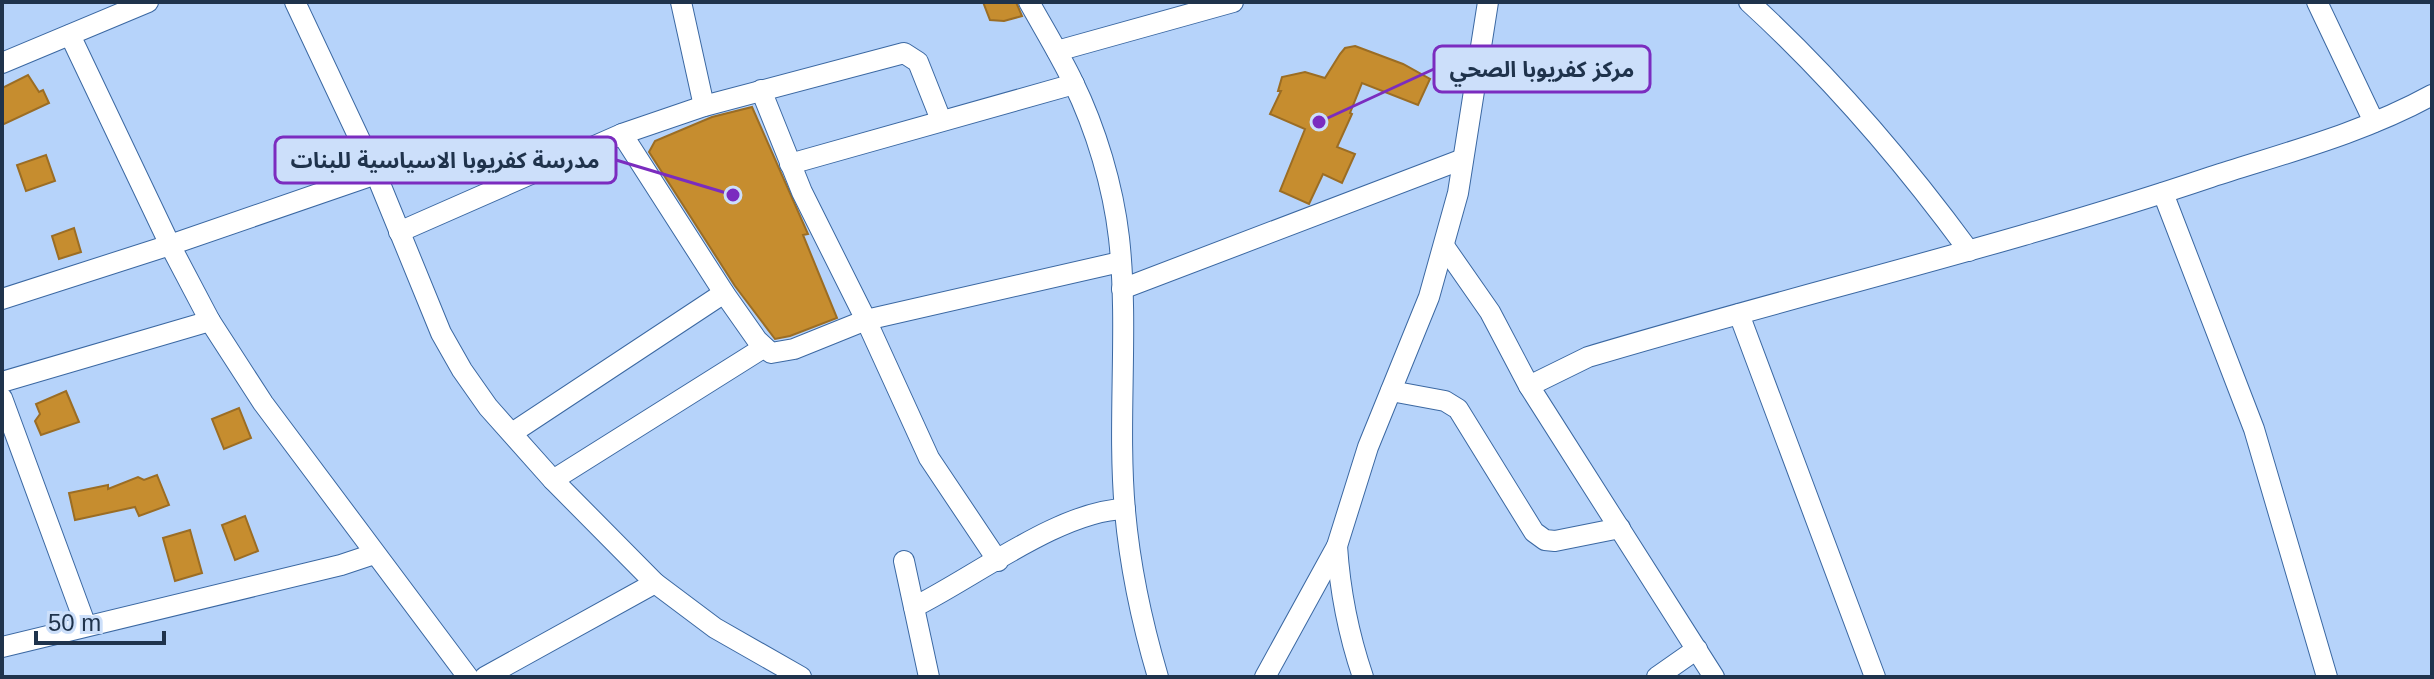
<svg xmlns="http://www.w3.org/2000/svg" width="2434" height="679" viewBox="0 0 2434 679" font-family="Arial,'Noto Sans Arabic',sans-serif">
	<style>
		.building { fill: #c68d2f; stroke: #9b6d24; stroke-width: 2 }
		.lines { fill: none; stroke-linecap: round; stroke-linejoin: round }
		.street-casing { stroke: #3b68a2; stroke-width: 22 }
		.street { stroke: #fff; stroke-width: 20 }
		.leader { fill: none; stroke: #7b2cbf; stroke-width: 3 }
		.callout-dot { fill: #7b2cbf; stroke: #ccdffa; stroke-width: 3 }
		.callout { fill: #ccdffa; stroke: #7b2cbf; stroke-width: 3 }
		.callout-label { font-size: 22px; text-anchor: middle; font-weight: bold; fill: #1f334c }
	</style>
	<rect width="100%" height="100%" fill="#b6d3fa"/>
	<g class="building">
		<polygon points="983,2 1016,2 1022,16 1004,21 990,20"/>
		<polygon points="1355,46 1403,64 1430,79 1418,105 1362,83 1350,113 1352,114 1337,147 1355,154 1342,183 1323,174 1309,204 1280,191 1305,129 1270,114 1281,91 1278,91 1282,77 1305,72 1325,78 1340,54 1345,48"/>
		<polygon points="28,75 39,92 43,90 49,103 2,125 2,88"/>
		<polygon points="752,107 808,234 803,235 837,318 790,336 775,339 735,286 649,152 655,141 712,117"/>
		<polygon points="46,155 55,181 26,191 17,165"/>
		<polygon points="74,228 81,252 59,259 52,236"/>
		<polygon points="66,391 79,422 41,435 35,421 40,414 36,404"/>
		<polygon points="239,408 251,438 224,449 212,419"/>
		<polygon points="157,475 169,505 139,516 135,507 75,520 69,493 108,485 108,489 138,477 144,480"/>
		<polygon points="245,516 258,551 235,560 222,525"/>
		<polygon points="190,530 202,573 175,581 163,538"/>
	</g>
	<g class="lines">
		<g class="street-casing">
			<g id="street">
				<polyline points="295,2 376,174 441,333 462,370 488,407 553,480 655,583 715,628 801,677"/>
				<polyline points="681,2 704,106"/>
				<path d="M1029,2C1044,29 1060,55 1073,82C1096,129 1113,186 1119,238C1129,328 1117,420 1125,511C1130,567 1142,623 1158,677"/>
				<path d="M1749,2C1832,78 1903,161 1969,251"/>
				<polyline points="2317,2 2374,122"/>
				<polyline points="70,35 170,245 210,321 263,403 468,677"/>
				<polyline points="1057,51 1233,2"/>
				<polyline points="2,63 148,2"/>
				<polyline points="761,90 802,192 866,320 929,458 998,561"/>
				<polyline points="622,134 724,293 757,340 771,353 794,349 866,320 1120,262"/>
				<polyline points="790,164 1074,84"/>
				<polyline points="2163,193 2254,429 2327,677"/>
				<polyline points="399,232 622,134 704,106 904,53 918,62 941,120"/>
				<polyline points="1444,246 1490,312 1529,386 1714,677"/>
				<polyline points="1122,289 1463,159"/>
				<polyline points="2,299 170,245 376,174"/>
				<polyline points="1739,314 1875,677"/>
				<polyline points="2,382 210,321"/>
				<path d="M1529,386L1588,357C1795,295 2006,246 2211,177C2285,153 2363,133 2432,95"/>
				<polyline points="1391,391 1445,401 1458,409 1534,532 1545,540 1555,541 1620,528"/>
				<polyline points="2,398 86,626"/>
				<polyline points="512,433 724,293"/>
				<polyline points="553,480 763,348"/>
				<path d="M1337,546C1340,592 1348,633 1363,677"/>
				<polyline points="904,561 929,677"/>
				<path d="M914,607C973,578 1061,510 1125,509"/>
				<polyline points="2,647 341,565 374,554"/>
				<polyline points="485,677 655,583"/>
				<polyline points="1265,677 1337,546 1368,447 1429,297 1458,193 1488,2"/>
				<polyline points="1657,677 1697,649"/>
			</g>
		</g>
		<use href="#street" class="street"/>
	</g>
	<path class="leader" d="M1319 122L1434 69M733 195L616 160"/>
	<g class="callout-dot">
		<circle cx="1319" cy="122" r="8"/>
		<circle cx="733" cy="195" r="8"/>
	</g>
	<g class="callout">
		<rect x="1434" y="46" width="216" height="46" rx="8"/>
		<rect x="275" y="137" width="341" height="46" rx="8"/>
	</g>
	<g class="callout-label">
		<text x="1542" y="77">مركز كفريوبا الصحي</text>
		<text x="445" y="168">مدرسة كفريوبا الاسياسية للبنات</text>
	</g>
	<rect width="2434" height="679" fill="none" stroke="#1f334c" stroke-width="8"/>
	<path d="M36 631v12h128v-12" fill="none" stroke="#1f334c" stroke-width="4"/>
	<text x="48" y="631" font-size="24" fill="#1f334c" stroke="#ccdffa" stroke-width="6" paint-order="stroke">50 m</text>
</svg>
